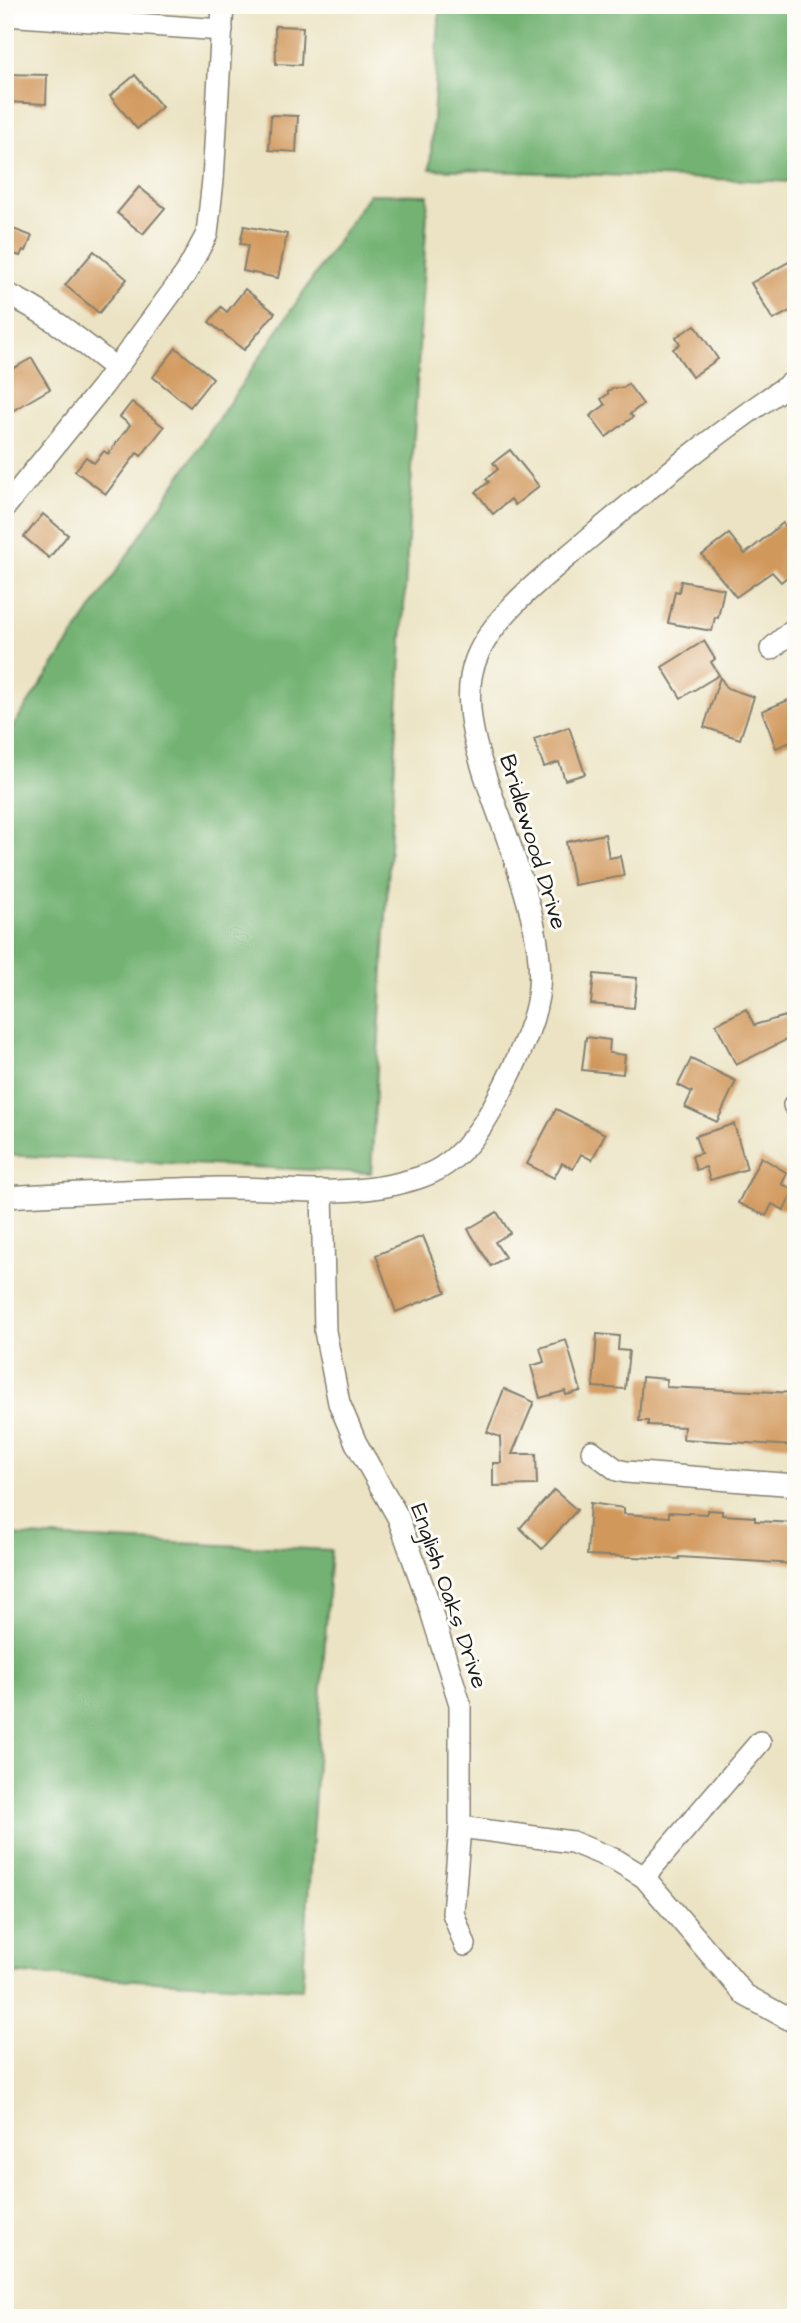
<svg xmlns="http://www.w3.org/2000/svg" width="801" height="2323" viewBox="0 0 801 2323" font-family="'Architects Daughter',sans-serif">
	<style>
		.forest { fill: #73b273; stroke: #486748; stroke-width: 2 }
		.building { fill: #d1985b }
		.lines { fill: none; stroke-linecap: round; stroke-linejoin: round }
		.minor-casing { stroke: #848070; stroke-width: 24 }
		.minor { stroke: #fff; stroke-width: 21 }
		.labels { text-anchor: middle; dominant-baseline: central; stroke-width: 6; stroke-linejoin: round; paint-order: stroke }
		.street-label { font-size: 23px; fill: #1c1c1c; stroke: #fdfcf7 }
	</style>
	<rect width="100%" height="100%" fill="#fdfcf7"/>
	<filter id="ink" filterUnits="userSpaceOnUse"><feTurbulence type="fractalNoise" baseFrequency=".0143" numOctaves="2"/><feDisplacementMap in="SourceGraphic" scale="14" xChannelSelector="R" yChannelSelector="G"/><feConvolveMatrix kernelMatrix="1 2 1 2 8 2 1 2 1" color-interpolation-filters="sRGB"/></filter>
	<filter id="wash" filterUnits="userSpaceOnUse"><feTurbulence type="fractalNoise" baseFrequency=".00686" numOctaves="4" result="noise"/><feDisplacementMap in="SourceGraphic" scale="28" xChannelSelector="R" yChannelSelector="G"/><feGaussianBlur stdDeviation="1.57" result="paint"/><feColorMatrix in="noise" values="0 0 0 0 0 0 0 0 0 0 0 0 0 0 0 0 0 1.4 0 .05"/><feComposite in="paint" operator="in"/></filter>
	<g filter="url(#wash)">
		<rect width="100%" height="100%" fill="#ebe3c3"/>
		<g class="forest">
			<polygon points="440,5 796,5 796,182 430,169"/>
			<polygon points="369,194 428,195 371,1173 5,1155 5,738"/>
			<polygon points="5,1535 331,1550 302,1989 5,1973"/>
		</g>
		<g id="blocks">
			<g class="building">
				<polygon points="275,26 303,27 301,65 276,64"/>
				<polygon points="6,74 47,75 46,104 5,102"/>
				<polygon points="135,75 162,107 137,129 110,96"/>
				<polygon points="271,115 298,116 296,152 269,150"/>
				<polygon points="139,187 165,208 143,234 117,213"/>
				<polygon points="5,226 32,236 26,251 23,250 20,256 5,251"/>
				<polygon points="244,226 287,234 278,278 243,271 248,245 240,244"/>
				<polygon points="94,251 127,279 99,313 65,285"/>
				<polygon points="796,258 796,308 773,320 751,283"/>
				<polygon points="245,289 275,313 244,350 209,322 221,307 227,312"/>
				<polygon points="695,325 718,359 692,377 673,349 680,344 676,337"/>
				<polygon points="176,348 213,378 190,407 153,377"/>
				<polygon points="32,358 50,389 5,415 5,373"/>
				<polygon points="628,384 643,404 630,414 633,417 606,437 590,416 605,405 601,399 608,394 608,391 613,388 623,388"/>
				<polygon points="132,402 164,427 141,456 137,453 106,494 75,471 86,457 94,463 104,451 108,454 130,425 120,417"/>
				<polygon points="510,450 539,486 515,505 511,499 493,514 476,492 489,482 486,479 498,469 493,463"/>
				<polygon points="43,514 68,535 49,558 24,537"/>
				<polygon points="783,523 796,540 796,570 781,582 772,572 736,597 702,555 729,534 745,554"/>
				<polygon points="681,581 724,589 718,618 715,617 712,631 668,623 675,591 679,592"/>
				<polygon points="704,641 715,659 711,662 719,675 681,698 662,667"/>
				<polygon points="720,677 727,688 754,697 740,739 704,727"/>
				<polygon points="796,697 796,740 776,748 762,711"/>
				<polygon points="569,727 585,774 565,780 559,762 544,767 534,739"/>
				<polygon points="605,834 609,858 620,856 624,876 574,885 566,842"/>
				<polygon points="594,974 637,978 634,1008 591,1004"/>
				<polygon points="746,1009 754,1025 796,1013 796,1035 736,1065 716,1024"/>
				<polygon points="586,1037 610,1040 609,1053 625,1055 623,1074 582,1070"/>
				<polygon points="691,1059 736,1081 717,1122 685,1107 692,1092 678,1085"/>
				<polygon points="556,1109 605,1134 592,1160 581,1154 573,1169 562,1163 554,1178 527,1164"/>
				<polygon points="734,1124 747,1169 710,1180 706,1167 696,1170 692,1156 701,1153 695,1136"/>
				<polygon points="761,1157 787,1173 782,1184 794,1190 784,1210 772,1204 766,1216 738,1203"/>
				<polygon points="497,1212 510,1233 495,1242 505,1257 491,1266 468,1229"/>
				<polygon points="423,1236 446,1292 396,1312 376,1255"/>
				<polygon points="597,1334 619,1336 618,1350 629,1351 625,1389 593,1387"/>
				<polygon points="566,1340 581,1391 566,1395 565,1391 540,1398 531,1366 544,1362 540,1348"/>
				<polygon points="642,1377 667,1379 666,1387 796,1393 796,1446 683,1439 684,1427 648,1425 648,1421 639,1421"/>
				<polygon points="504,1389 534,1402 512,1454 536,1454 537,1485 493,1486 493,1463 501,1463 500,1437 487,1432"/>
				<polygon points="554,1490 577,1510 542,1549 520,1528"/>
				<polygon points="590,1503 624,1508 624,1514 669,1517 669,1512 707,1514 707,1510 722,1511 722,1515 755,1517 755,1521 796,1523 796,1564 679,1557 679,1559 587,1555"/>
			</g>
		</g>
	</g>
	<g filter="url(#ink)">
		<use href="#blocks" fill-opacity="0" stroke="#848070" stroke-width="2"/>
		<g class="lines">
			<g class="minor-casing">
				<g id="minor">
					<polyline points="5,15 222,30"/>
					<path d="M5,293C47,312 80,340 115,368"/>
					<polyline points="5,507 103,386 186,273 207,234 213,180 223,5"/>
					<polyline points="771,649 796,627"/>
					<polyline points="794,1105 796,1105"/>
					<polyline points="322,1191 325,1331 339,1403 356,1443 398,1517 425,1592 460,1704 460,1827 453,1913 465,1945"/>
					<path d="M5,1197C76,1193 147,1189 219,1188C280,1187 335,1198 396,1184C412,1180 428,1176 442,1167C476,1145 495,1105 512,1070C523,1046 534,1022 538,996C545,951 528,900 514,857C496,801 453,716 476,659C494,613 550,572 587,540C654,484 722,428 796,380"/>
					<polyline points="592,1451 617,1470 626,1472 796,1485"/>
					<polyline points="460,1827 572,1842 616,1860 644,1877 745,1995 796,2023"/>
					<polyline points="644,1877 760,1742"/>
				</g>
			</g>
			<use href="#minor" class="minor"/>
		</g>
	</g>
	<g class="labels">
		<g class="street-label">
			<text transform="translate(533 842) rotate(73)">Bridlewood Drive</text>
			<text transform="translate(449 1596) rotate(71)">English Oaks Drive</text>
		</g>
	</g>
	<rect width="801" height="2323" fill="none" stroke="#fdfcf7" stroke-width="28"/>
</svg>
